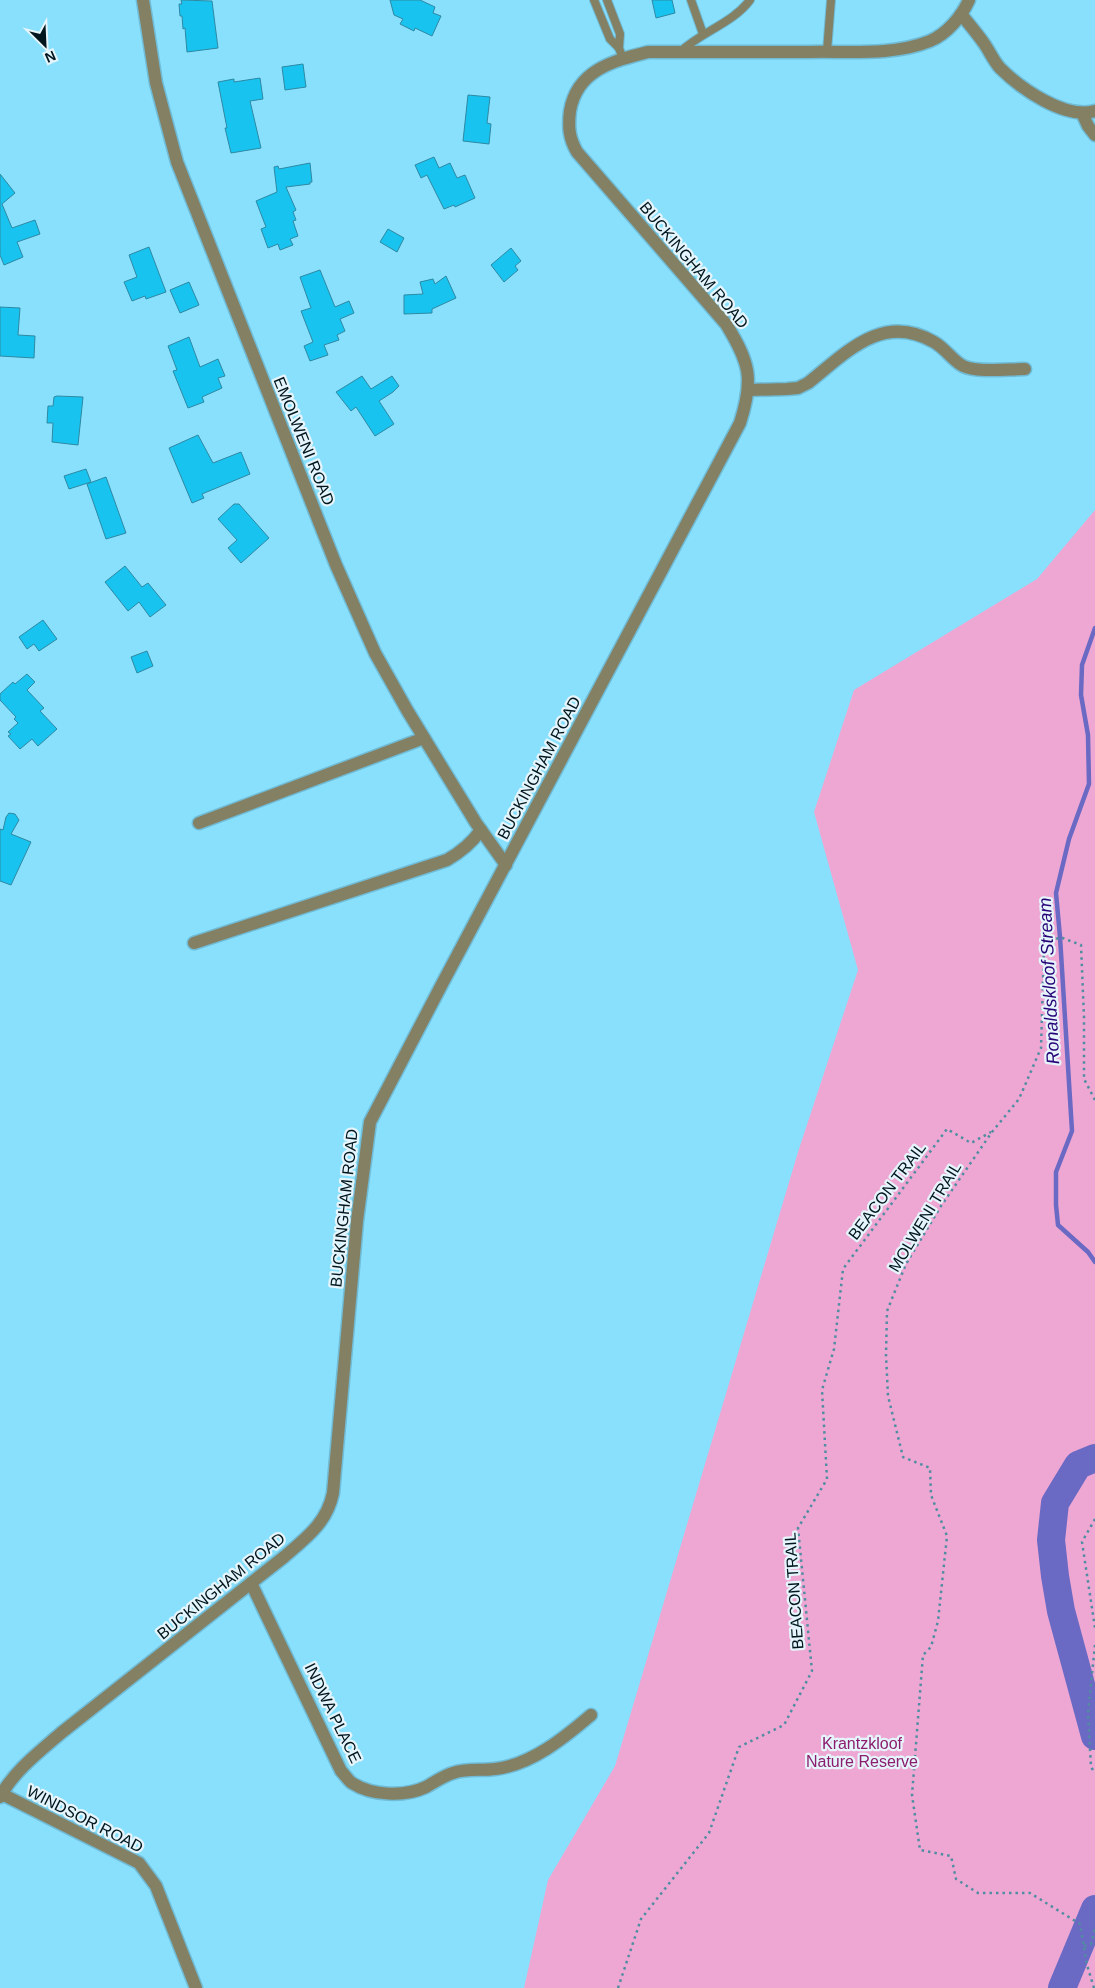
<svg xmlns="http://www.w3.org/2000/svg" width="1095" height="1988" viewBox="0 0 1095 1988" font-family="Arial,sans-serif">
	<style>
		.green { fill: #eea7d3 }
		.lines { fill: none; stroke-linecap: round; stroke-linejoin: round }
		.stream { stroke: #6a69c3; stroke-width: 4.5 }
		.river { stroke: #6a69c3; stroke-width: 28 }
		.building { fill: #18c4ef; stroke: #2d89a4 }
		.lane-casing { stroke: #70bbd5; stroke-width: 10 }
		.street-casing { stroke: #70bbd5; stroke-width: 15 }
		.path { stroke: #518da1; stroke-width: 2.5; stroke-dasharray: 2.5 4; stroke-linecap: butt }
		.lane { stroke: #848063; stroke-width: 8 }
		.street { stroke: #848063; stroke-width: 12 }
		.labels { text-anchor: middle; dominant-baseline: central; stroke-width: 4.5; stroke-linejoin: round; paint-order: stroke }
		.street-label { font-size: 16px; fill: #00151d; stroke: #e5f5fb }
		.park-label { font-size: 16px; fill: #8c1d6e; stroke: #e5f5fb }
		.water-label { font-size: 18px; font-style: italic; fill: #260277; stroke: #e5f5fb }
	</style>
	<rect width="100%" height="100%" fill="#89e0fd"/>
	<polygon class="green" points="1095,510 1095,1988 524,1988 548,1880 615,1766 798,1152 858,970 814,812 854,690 1037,579"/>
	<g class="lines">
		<polyline class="stream" points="1095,628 1082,665 1081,695 1088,735 1089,784 1069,839 1056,893 1060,937 1072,1131 1056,1172 1056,1205 1058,1225 1088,1252 1095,1262"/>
		<g class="river">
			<polyline points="1095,1458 1078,1465 1055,1503 1051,1540 1055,1576 1061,1611 1095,1736"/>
			<polyline points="1062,1988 1095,1909"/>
		</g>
	</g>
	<g class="building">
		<polygon points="181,0 212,1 218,48 187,52 185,28 183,29 182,16 180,16 179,4 182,4"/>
		<polygon points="390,0 420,0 435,7 433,13 441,16 432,36 415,28 414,31 400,24 403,19 394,15"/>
		<polygon points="652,0 672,0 675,13 656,18"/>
		<polygon points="303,64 306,87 285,90 282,67"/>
		<polygon points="260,78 263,99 250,101 261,148 231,153 225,128 227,128 218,82 234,79 234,82"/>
		<polygon points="468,95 490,97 487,123 491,124 489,144 463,141"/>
		<polygon points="434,157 439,168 450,163 457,178 465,175 475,198 455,207 454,205 444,209 427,175 421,178 415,165"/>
		<polygon points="310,163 312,182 310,182 310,184 286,187 296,210 293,212 296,220 293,221 298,236 290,239 293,245 280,250 278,244 268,248 261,229 266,227 256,201 277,192 274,167 278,166 279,169"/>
		<polygon points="0,174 15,193 2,204 12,228 35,220 40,234 17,242 23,257 4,265 0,255"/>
		<polygon points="388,229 404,238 397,252 380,242"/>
		<polygon points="149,247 166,292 146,299 145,296 132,301 124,282 137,277 129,255"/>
		<polygon points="511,248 521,261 515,266 518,270 504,282 491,265"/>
		<polygon points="320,270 335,307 349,301 354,313 340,319 345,331 337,335 339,340 324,345 328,355 310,361 304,346 313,342 301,311 311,308 300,277"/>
		<polygon points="446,276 456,298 432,309 432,313 404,314 404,295 423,294 420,282 433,279 435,284"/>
		<polygon points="189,282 199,305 180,313 170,290"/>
		<polygon points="0,307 20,308 18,335 35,336 34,358 0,356"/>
		<polygon points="189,337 200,367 218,359 225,376 218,378 222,388 202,397 204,402 188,408 173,371 177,370 168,346"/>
		<polygon points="362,376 371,389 392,376 399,386 393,392 379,401 394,424 375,436 356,407 351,411 336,392"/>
		<polygon points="57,396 83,397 78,445 52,442 53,423 47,423 48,406 53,406 54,397"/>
		<polygon points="198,435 213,463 241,452 250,474 202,494 204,498 192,503 169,448"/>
		<polygon points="86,469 91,482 69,489 64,476"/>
		<polygon points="106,477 126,533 106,539 87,484"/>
		<polygon points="234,504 239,504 269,538 241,563 228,548 237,540 218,519"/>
		<polygon points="125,566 142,587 148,583 166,605 150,617 139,602 128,611 105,582"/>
		<polygon points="43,620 57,639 39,651 34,644 27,649 19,637"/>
		<polygon points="147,651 153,666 137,673 131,657"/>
		<polygon points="27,674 35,682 27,690 44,708 40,711 57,729 38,746 32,739 20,749 8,736 11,734 8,732 18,723 14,719 16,717 0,700 0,694 13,682 15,684"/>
		<polygon points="9,813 15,814 19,820 11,834 31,842 11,885 0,881 0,829 3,830 6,817"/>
	</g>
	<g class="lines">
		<g class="lane-casing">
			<g id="lane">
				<polyline points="594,0 610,39 619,48 623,59"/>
				<polyline points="607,0 620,34 619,48"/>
				<polyline points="691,0 703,34"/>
				<polyline points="827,51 831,0"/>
				<path d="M680,52C701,32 733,23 750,0"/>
			</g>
		</g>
		<g class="street-casing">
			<g id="street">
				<polyline points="143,0 156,83 177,162 336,565 375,653 407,710 476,823 506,865"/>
				<path d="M961,14C968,23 976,32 983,42C989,50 993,60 1000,68C1020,88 1065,120 1095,111"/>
				<polyline points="1082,113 1088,126 1095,135"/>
				<path d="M749,390L787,389L798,388L808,383C846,353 882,312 934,342C945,348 953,361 963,366C977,373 1009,369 1025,369"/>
				<polyline points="199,823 424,738"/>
				<path d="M194,943L447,860C461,852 471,844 481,830"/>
				<path d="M251,1583L341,1771C345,1775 348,1780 352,1783C372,1796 405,1797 426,1787C435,1782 443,1776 453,1773C467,1768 481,1771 495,1769C531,1765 564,1738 591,1715"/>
				<polyline points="0,1793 139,1863 156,1886 196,1988"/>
				<path d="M0,1797C14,1771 39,1752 61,1733L284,1557C306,1538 327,1523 333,1493L357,1221L370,1122L441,986L740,423C754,379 750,363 726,324L577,152C569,138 568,127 570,111C577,70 613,61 648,52C701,52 755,52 809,52C848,51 893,56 930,41C947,34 962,16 969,0"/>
			</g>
		</g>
		<g class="path">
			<polyline points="1095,1519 1082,1542 1095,1628"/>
			<polyline points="1095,1645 1088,1713 1091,1767 1095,1773"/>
			<polyline points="1084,1946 1091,1944 1095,1927"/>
			<polyline points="618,1988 641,1919 709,1833 739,1747 784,1725 812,1671 798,1528 827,1479 822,1390 834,1349 843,1269 947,1129 971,1143 991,1132"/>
			<polyline points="1094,1988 1087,1965 1080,1924 1030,1893 978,1893 956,1879 951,1856 920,1850 912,1795 923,1655 931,1647 938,1621 947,1536 931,1495 930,1468 903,1457 888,1396 886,1355 887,1311 906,1264 941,1206 992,1132 1019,1099 1041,1048 1044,946 1060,937 1081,945 1084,1017 1084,1079 1095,1100"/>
		</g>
		<use href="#lane" class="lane"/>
		<use href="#street" class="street"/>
	</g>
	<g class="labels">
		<g class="street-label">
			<text transform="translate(694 265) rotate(50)">BUCKINGHAM ROAD</text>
			<text transform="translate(304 441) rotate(68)">EMOLWENI ROAD</text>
			<text transform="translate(539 768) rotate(-62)">BUCKINGHAM ROAD</text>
			<text transform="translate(887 1191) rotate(-53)">BEACON TRAIL</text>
			<text transform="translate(344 1208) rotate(-84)">BUCKINGHAM ROAD</text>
			<text transform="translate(925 1217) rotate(-59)">MOLWENI TRAIL</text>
			<text transform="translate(221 1586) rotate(-39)">BUCKINGHAM ROAD</text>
			<text transform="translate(794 1591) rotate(-94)">BEACON TRAIL</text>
			<text transform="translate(333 1713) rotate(64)">INDWA PLACE</text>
			<text transform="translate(85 1819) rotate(27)">WINDSOR ROAD</text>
		</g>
		<g class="park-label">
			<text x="862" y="1743">Krantzkloof<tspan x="862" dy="18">Nature Reserve</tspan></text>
		</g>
		<g class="water-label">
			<text transform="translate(1049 981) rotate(-93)">Ronaldskloof Stream</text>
		</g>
	</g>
	<g transform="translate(45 45) rotate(156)" stroke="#e5f5fb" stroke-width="4" paint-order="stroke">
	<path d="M0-4L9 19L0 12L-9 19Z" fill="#00151d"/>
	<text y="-8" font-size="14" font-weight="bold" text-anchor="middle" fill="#00151d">N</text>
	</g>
</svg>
